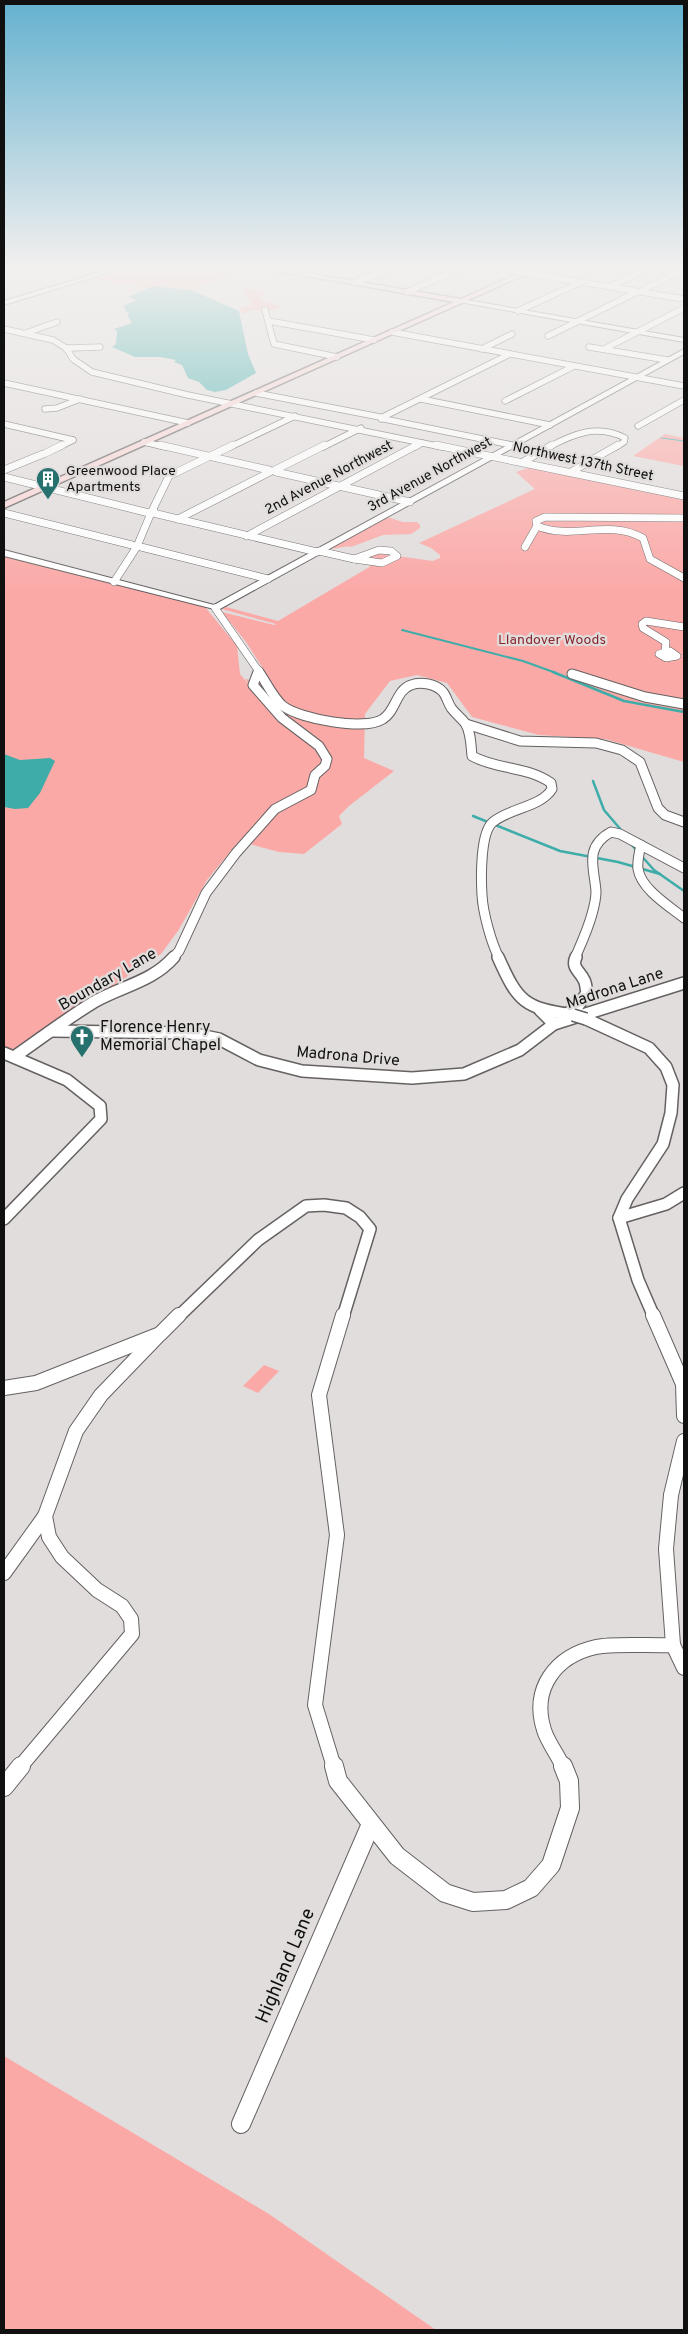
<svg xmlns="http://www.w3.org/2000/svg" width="688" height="2334" viewBox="0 0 688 2334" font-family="Overpass,sans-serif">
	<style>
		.green { fill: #fba9a7 }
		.water { fill: #3eada9 }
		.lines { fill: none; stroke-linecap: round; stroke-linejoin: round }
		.stream-far2 { stroke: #3eada9; stroke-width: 1 }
		.stream-far1 { stroke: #3eada9; stroke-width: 2 }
		.stream { stroke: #3eada9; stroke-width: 2.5 }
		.minor-far5-casing { stroke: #656161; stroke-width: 7 }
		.minor-far4-casing { stroke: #656161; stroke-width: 8 }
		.minor-far3-casing { stroke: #656161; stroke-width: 11 }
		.minor-far2-casing { stroke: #656161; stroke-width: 14 }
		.minor-far1-casing { stroke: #656161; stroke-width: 16 }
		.minor-casing { stroke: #656161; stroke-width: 20 }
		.tertiary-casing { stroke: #656161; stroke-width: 2 }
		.secondary-casing { stroke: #656161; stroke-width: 3 }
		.minor-far5 { stroke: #fff; stroke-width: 5.5 }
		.minor-far4 { stroke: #fff; stroke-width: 7 }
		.minor-far3 { stroke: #fff; stroke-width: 9 }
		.minor-far2 { stroke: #fff; stroke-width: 11 }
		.minor-far1 { stroke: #fff; stroke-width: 14 }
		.minor { stroke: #fff; stroke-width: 18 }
		.tertiary { fill: #fff; fill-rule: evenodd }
		.secondary { fill: #fad7d7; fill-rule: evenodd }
		.minor-bridge-casing { stroke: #656161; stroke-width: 14; stroke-linecap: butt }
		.minor-bridge { stroke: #fff; stroke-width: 11 }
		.labels { text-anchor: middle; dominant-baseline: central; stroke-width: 4.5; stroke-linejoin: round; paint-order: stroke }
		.far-street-label { font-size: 14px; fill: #111010; stroke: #e1dddc }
		.far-poi-label { font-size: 14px; fill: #111010; stroke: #e1dddc; text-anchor: start }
		.far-park-label { font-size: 14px; fill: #86272e; stroke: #e1dddc }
		.street-label { font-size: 16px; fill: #111010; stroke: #e1dddc }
		.poi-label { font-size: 16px; fill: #111010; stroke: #e1dddc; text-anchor: start }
		.near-street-label { font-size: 19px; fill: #111010; stroke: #e1dddc }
	</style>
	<rect width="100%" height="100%" fill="#e1dddc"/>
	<g class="green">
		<polygon points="134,266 242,266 251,268 191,290 171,287 147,288 95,279"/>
		<polygon points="247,289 265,292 260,298 262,301 282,307 273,310 249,310 246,313 242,313 239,309 246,306 261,307 250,305 252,302 246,298 248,293 243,292"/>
		<polygon points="665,434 684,438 684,466 633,456"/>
		<polygon points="534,466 684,497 684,762 605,739 539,735 472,717 447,683 417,675 390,681 365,714 364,758 394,771 349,806 339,816 342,824 304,854 279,852 239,841 207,880 178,931 161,954 19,1048 4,1050 4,556 205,607 237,646 240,674 254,691 245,679 273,684 246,642 222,612 274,625 276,624 222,609 226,607 278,621 371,566 355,561 375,553 433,561 440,558 440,555 431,548 419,543 535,489 516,472"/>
		<path d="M387,517L403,522H417L420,525V528L411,534L383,535L351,547C344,545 337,550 329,548Z"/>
		<polygon points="264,1365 279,1371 258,1393 243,1386"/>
		<polygon points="4,2056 269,2214 436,2330 4,2330"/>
	</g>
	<g class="water">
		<polygon points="153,286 191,290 239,311 248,354 256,373 226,390 215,392 207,390 199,382 188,378 182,365 174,362 176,360 160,357 135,357 112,347 116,344 117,331 114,329 132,323 127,315 130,314 125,311 126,310 123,306 137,300 128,297"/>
		<polygon points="4,754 20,760 50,758 55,761 40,793 28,808 15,809 4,807"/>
	</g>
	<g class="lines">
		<polyline class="stream-far2" points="661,438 684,441"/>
		<polyline class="stream-far1" points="402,630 523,661 556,673"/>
		<g class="stream">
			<polyline points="553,672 624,701 684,712"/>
			<polyline points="593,781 604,810 622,831"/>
			<polyline points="473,816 560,851 618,862 660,874"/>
			<polyline points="630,843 654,870 684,891"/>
		</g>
		<g class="minor-far5-casing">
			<g id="minor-far5">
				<polyline points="483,266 635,291"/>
				<polyline points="303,275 325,266"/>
				<polyline points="354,283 396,266"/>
				<polyline points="611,286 655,266"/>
				<polyline points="641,291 684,269"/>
				<polyline points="407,292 466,266"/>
				<polyline points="641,292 684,299"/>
				<polyline points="265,310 274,344 337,357"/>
				<polyline points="518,311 581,282"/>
				<polyline points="269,321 374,340"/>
				<polyline points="4,329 53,340 66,348 70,348 66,349"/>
				<polyline points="392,332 684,386"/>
				<polyline points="26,333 57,322"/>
				<polyline points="548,336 637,292"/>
				<polyline points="589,347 667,360"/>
				<polyline points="70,348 100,347"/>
				<polyline points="67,349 73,359 92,372 188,395 442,447"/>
				<polyline points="482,349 512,334"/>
				<polyline points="604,349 684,308"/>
				<polyline points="4,383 188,423"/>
				<polyline points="256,393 385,418 381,419"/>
				<polyline points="421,399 550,425"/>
				<polyline points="505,401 574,366"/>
				<polyline points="45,409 57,408 80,399"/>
				<polyline points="383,417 510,354"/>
				<polyline points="384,419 512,445"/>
				<polyline points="4,424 73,440"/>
				<polyline points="638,426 684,400"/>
				<polyline points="144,442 165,447"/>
				<polyline points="59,447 73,440"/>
				<polyline points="230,447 295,416"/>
				<polyline points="323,447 361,428"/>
				<polyline points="415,447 422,443"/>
				<path d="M549,447C575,433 598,424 625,438L624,442L616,447"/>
			</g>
		</g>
		<g class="minor-far4-casing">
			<g id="minor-far4">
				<polyline points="160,445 269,470"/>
				<polyline points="436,445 684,496"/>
				<polyline points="46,453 62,445"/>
				<polyline points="523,462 552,445"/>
				<polyline points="4,470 43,454"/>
				<polyline points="275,470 325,445"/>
				<polyline points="276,472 410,502"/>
				<polyline points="571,472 618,445"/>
				<polyline points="4,477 149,513 154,511"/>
				<polyline points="152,511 169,476 233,445"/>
				<polyline points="4,513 132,545"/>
				<polyline points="153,513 317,552"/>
				<polyline points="178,519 270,472"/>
				<path d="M537,526C574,541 607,518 643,538L650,559L684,578"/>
				<polyline points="247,536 417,445"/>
				<polyline points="138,544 151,513"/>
				<polyline points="141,547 268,579"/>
				<polyline points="525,547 537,526 536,521 545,517 684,518"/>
				<polygon points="379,550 391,551 397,556 382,563 354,559"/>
				<polyline points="319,551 354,559"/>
				<polyline points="114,582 136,548"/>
				<polyline points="215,608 260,673"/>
				<polyline points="665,651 666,642 643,628 642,624 646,621 684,627"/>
				<polygon points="670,651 677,656 666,658 659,654"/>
				<polyline points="258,673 259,670"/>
			</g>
		</g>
		<g class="minor-far3-casing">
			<g id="minor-far3">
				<path d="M259,672C266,682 274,699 283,706C300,719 365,731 383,719C396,711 396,690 411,685C421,681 436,684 443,692C447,697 448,704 452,709C456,714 461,718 465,723C471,732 471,746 472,756C497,770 527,766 551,783L552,789C541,807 510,808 493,822C480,832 481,879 482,895C483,913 491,942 499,958"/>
				<polyline points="572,674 645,697 684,704"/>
				<polyline points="466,724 520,741 596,743 622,750 640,762 658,808 665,815 684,822"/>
				<path d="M641,845C639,853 637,861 638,869C641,889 669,906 684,918"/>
				<polyline points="173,958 179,951 206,893 236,853 275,809 311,790 315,775 325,766 327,759 319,746 282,718 253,685 258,672"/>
				<path d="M575,958C581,944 588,929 592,914C594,907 596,898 596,891C594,867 584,847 611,832L620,834L684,868"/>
			</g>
		</g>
		<g class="minor-far2-casing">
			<g id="minor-far2">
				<path d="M498,957C518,1002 524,1008 573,1015"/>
				<path d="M567,1014L577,1007L587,993C586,989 586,983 584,980C580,971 571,968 576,957"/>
				<polyline points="586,1019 649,1048 666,1067 673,1085 671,1113 663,1144 627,1199 619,1218 638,1280 654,1317"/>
				<polyline points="554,1024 684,983"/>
				<polyline points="53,1031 190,1033 219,1039 259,1060 302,1071 412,1078 464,1074 520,1050 554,1024 540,1010"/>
				<polyline points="4,1053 67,1080 100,1106 101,1119 4,1219"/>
				<path d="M14,1057C40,1039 66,1019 94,1002C122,986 152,982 174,957"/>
				<polyline points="619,1218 666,1204 684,1193"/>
				<polyline points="178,1317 258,1240 306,1206 324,1205 346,1208 360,1217 370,1229 343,1317"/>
			</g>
		</g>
		<g class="minor-far1-casing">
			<g id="minor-far1">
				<polyline points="653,1315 683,1384 684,1416"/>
				<polyline points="4,1388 36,1383 160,1334 179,1315"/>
				<polyline points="684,1441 671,1495 666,1549 673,1645 684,1668"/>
				<polyline points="4,1573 45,1516"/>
				<polyline points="20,1767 132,1634 131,1619 122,1606 97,1590 62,1557 49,1537 45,1516 76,1431 101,1395 157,1337"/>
				<polyline points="334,1767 315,1705 337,1535 319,1395 343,1315"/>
				<path d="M563,1767C558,1755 548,1743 544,1730C531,1689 555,1656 596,1647C614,1643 652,1646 673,1645"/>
			</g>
		</g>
		<g class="minor-casing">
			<g id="minor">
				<polyline points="334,1766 338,1781 397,1856 445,1893 473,1902 506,1900 531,1888 551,1865 570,1808 569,1781 563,1766"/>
				<polyline points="4,1787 21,1766"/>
				<polyline points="241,2124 371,1824"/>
			</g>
		</g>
		<g class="tertiary-casing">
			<g id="tertiary">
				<polygon points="121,266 131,266 4,305 4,301"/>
				<polygon points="461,299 684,338 684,342 459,302"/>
				<polygon points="684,349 684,354 218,610 4,556 4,550 214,605"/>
			</g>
		</g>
		<g class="secondary-casing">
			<polygon id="secondary" points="250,266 265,266 461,299 535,266 544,266 4,508 4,502 454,302"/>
		</g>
		<use href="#minor-far5" class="minor-far5"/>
		<use href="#minor-far4" class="minor-far4"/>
		<use href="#minor-far3" class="minor-far3"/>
		<use href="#minor-far2" class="minor-far2"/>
		<use href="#minor-far1" class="minor-far1"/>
		<use href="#minor" class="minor"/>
		<use href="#tertiary" class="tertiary"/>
		<use href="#secondary" class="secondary"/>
		<g class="minor-bridge-casing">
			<polyline id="minor-bridge" points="573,1015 586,1019"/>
		</g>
		<use href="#minor-bridge" class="minor-bridge"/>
	</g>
	<linearGradient id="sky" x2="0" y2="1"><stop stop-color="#64b1cf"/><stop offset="0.45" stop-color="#f2f0ef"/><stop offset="1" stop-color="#f2f0ef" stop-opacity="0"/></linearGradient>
	<rect width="688" height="593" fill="url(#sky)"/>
	<defs>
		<g id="building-pin" transform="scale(1.25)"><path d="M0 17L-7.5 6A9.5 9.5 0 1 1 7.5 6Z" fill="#26706e" stroke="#e1dddc"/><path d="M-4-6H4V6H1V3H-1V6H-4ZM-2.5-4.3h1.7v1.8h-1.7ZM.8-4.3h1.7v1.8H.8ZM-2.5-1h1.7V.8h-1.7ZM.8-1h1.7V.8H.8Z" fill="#fff"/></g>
		<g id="church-pin" transform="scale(1.25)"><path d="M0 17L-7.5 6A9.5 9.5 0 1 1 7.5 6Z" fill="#26706e" stroke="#e1dddc"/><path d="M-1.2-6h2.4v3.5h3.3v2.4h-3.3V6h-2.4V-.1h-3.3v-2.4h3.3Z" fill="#fff"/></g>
	</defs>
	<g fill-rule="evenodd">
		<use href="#building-pin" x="48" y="479"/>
		<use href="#church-pin" x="82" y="1037"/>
	</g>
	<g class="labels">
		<g class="far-street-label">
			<text transform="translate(583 462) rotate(12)">Northwest 137th Street</text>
			<text transform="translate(430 475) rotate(-29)">3rd Avenue Northwest</text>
			<text transform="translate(329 478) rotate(-28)">2nd Avenue Northwest</text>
		</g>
		<g class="far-poi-label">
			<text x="66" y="471">Greenwood Place<tspan x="66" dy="16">Apartments</tspan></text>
		</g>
		<g class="far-park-label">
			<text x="552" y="640">Llandover Woods</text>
		</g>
		<g class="street-label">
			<text transform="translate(108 980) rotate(-30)">Boundary Lane</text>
			<text transform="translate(615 989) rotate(-18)">Madrona Lane</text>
			<text transform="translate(348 1057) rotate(5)">Madrona Drive</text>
		</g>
		<g class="poi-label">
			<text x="100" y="1028">Florence Henry<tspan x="100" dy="18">Memorial Chapel</tspan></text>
		</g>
		<g class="near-street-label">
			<text transform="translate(286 1966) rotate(-67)">Highland Lane</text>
		</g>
	</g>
	<rect width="688" height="2334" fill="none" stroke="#111010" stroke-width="10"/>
</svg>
